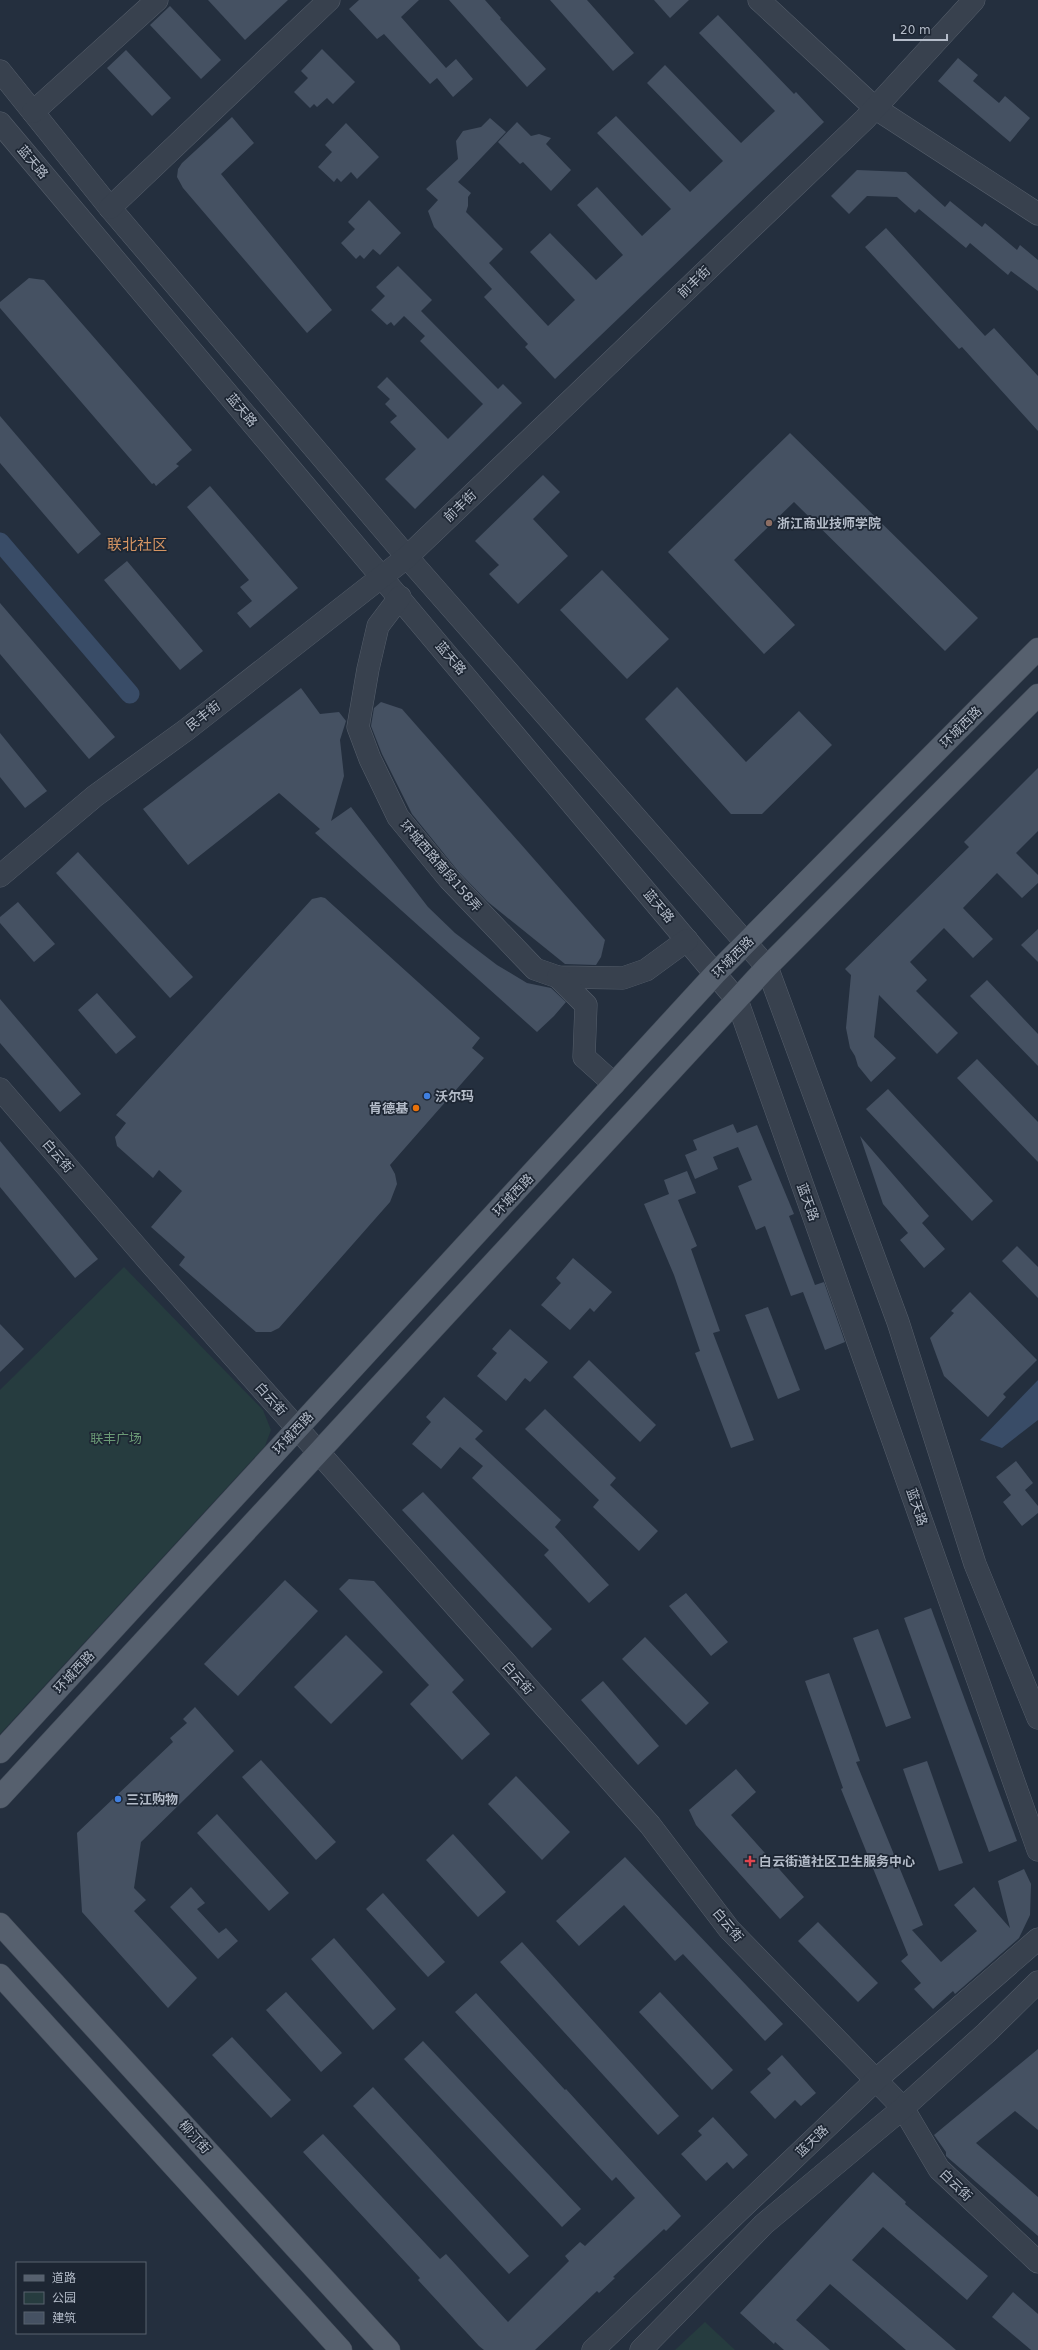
<svg xmlns="http://www.w3.org/2000/svg" width="1038" height="2350" viewBox="0 0 1038 2350" font-family="'DejaVu Sans','Noto Sans SC',sans-serif">
	<style>
		.green { fill: #263c3f }
		.water { fill: #394c67 }
		.lines { fill: none; stroke-linecap: round; stroke-linejoin: round }
		.canal { stroke: #394c67; stroke-width: 19 }
		.building { fill: #455162 }
		.minor-casing { stroke: #565f6c; stroke-width: 23 }
		.major-casing { stroke: #414a57; stroke-width: 23 }
		.minor { stroke: #38414e; stroke-width: 22 }
		.major { stroke: #56606e; stroke-width: 22 }
		.education-dot { fill: #8d6e63; stroke: #1d2633; stroke-width: 1.5 }
		.shop-dot { fill: #3f7fe0; stroke: #1d2633; stroke-width: 1.5 }
		.food-dot { fill: #e8710a; stroke: #1d2633; stroke-width: 1.5 }
		.health-dot { fill: #e0444e; stroke: #1d2633; stroke-width: 1.5 }
		.labels { text-anchor: middle; dominant-baseline: central; stroke-width: 3.5; stroke-linejoin: round; paint-order: stroke }
		.street-label { font-size: 13px; fill: #b4bcc9; stroke: #1d2633 }
		.poi-label { font-size: 13px; font-weight: bold; fill: #b4bcc9; stroke: #1d2633; text-anchor: start }
		.park-label { font-size: 13px; fill: #6b9a76; stroke: #1d2633 }
		.quarter-label { font-size: 15px; fill: #d59563; stroke: #1d2633 }
	</style>
	<rect width="100%" height="100%" fill="#242f3e"/>
	<g class="green">
		<polygon points="124,1267 263,1410 271,1430 265,1446 0,1734 0,1390"/>
		<polygon points="705,2322 735,2350 675,2350"/>
	</g>
	<polygon class="water" points="1038,1380 1038,1420 1002,1448 980,1440"/>
	<g class="lines">
		<polyline class="canal" points="0,542 130,694"/>
	</g>
	<g class="building">
		<polygon points="208,0 288,0 245,40"/>
		<polygon points="359,0 419,0 401,17 446,68 456,59 473,79 453,97 437,78 430,84 384,34 377,39 349,9"/>
		<polygon points="449,0 485,0 501,18 500,19 546,69 527,87"/>
		<polygon points="550,0 587,0 634,53 613,71"/>
		<polygon points="654,0 689,0 670,18"/>
		<polygon points="170,6 221,60 201,79 150,25"/>
		<polygon points="718,15 794,94 796,92 824,122 555,379 525,347 528,344 484,297 492,289 434,227 428,211 438,200 426,189 458,159 456,141 463,131 481,127 490,118 506,132 458,182 471,193 468,197 468,206 466,212 503,249 489,263 548,326 575,300 530,252 550,233 596,280 623,255 577,205 597,187 642,236 671,209 597,133 616,116 690,192 723,161 647,83 665,65 741,143 775,111 699,33"/>
		<polygon points="322,49 355,82 333,104 327,98 317,107 314,104 310,108 294,92 308,78 301,71"/>
		<polygon points="126,50 171,98 152,116 107,68"/>
		<polygon points="958,58 978,75 973,81 999,103 1005,96 1030,118 1010,142 938,81"/>
		<polygon points="232,117 254,143 221,174 332,310 307,333 183,188 177,177 178,169 182,163"/>
		<polygon points="517,122 531,136 539,134 551,138 546,144 571,170 551,191 523,162 520,164 498,142"/>
		<polygon points="346,123 379,157 357,179 351,172 341,182 337,178 334,182 318,167 332,152 325,145"/>
		<polygon points="857,170 906,172 945,207 950,201 982,227 985,223 1017,250 1020,245 1038,260 1038,291 1011,271 1008,275 970,243 966,248 919,209 915,213 897,197 867,196 849,214 831,196"/>
		<polygon points="369,200 401,233 380,255 373,249 364,259 360,255 356,259 341,243 355,229 348,222"/>
		<polygon points="886,228 985,336 994,328 1038,376 1038,431 962,347 959,349 865,247"/>
		<polygon points="398,266 432,300 421,311 498,389 503,384 522,403 415,509 385,479 416,449 390,422 397,416 385,404 390,399 377,387 387,377 448,439 483,404 420,341 425,336 404,316 394,326 391,322 387,325 371,310 385,296 376,287"/>
		<polygon points="29,278 44,280 192,450 176,464 179,466 156,486 154,483 152,484 0,308 0,302"/>
		<polygon points="0,416 101,534 78,554 0,463"/>
		<polygon points="790,433 978,618 945,651 794,502 734,560 795,625 764,654 668,552"/>
		<polygon points="543,475 560,492 533,519 568,556 518,604 489,574 499,565 475,541"/>
		<polygon points="210,486 298,588 250,628 237,613 252,601 240,587 249,580 187,507"/>
		<polygon points="127,561 203,651 180,670 104,580"/>
		<polygon points="602,570 669,639 627,679 560,610"/>
		<polygon points="0,603 115,737 89,759 0,654"/>
		<polygon points="677,687 746,762 799,711 832,745 762,814 731,814 645,719"/>
		<polygon points="301,688 320,714 339,712 346,721 340,740 344,776 331,821 351,807 428,907 455,933 497,965 527,983 551,988 566,1002 554,1016 537,1032 315,833 320,829 279,793 188,865 143,809"/>
		<polygon points="381,702 402,709 605,940 601,957 596,965 565,964 488,902 458,871 412,814 382,754 371,726 374,708"/>
		<polygon points="0,733 47,791 25,808 0,777"/>
		<polygon points="1038,768 1038,831 1016,853 1038,875 1038,883 1022,898 997,873 963,908 993,939 973,958 944,928 910,962 927,980 916,991 958,1033 937,1054 879,995 874,1037 896,1058 871,1082 858,1066 855,1056 850,1048 846,1028 851,975 845,969 969,847 964,842"/>
		<polygon points="78,852 193,977 170,998 56,873"/>
		<polygon points="321,897 325,898 480,1038 472,1048 484,1058 390,1165 395,1174 397,1184 390,1202 279,1328 271,1332 256,1332 179,1265 185,1257 151,1227 182,1191 159,1170 153,1178 117,1146 115,1137 126,1123 116,1115 312,899"/>
		<polygon points="18,902 55,944 34,962 0,923 0,917"/>
		<polygon points="1038,929 1038,962 1021,945"/>
		<polygon points="987,980 1038,1034 1038,1066 970,996"/>
		<polygon points="97,993 136,1037 116,1054 78,1010"/>
		<polygon points="0,999 81,1094 60,1112 0,1043"/>
		<polygon points="977,1059 1038,1122 1038,1162 957,1078"/>
		<polygon points="888,1089 993,1201 972,1221 866,1109"/>
		<polygon points="733,1124 737,1133 757,1125 794,1214 789,1216 815,1285 824,1282 845,1342 825,1350 803,1292 791,1296 765,1226 756,1230 738,1186 752,1180 738,1147 713,1157 718,1169 695,1179 685,1155 697,1150 693,1140"/>
		<polygon points="860,1136 929,1216 922,1223 945,1249 924,1268 900,1240 908,1233 883,1204"/>
		<polygon points="0,1141 98,1259 75,1278 0,1187"/>
		<polygon points="687,1171 696,1193 678,1200 697,1246 691,1249 720,1331 713,1333 754,1440 731,1448 695,1353 700,1351 674,1275 644,1204 669,1194 664,1180"/>
		<polygon points="1017,1246 1038,1267 1038,1298 1002,1261"/>
		<polygon points="573,1258 612,1292 594,1312 590,1308 570,1330 541,1305 561,1283 556,1278"/>
		<polygon points="970,1292 1037,1360 1003,1394 1006,1397 988,1417 944,1376 930,1338 954,1313 951,1311"/>
		<polygon points="768,1307 800,1390 778,1399 745,1315"/>
		<polygon points="0,1324 24,1349 0,1372"/>
		<polygon points="510,1329 548,1362 530,1382 525,1378 506,1401 477,1376 497,1353 492,1349"/>
		<polygon points="589,1360 656,1425 640,1442 573,1377"/>
		<polygon points="444,1397 483,1431 475,1439 561,1520 555,1527 609,1585 589,1603 544,1555 549,1550 472,1478 483,1466 460,1447 441,1469 412,1444 431,1422 426,1417"/>
		<polygon points="545,1409 616,1478 610,1485 658,1531 639,1551 593,1507 599,1500 525,1429"/>
		<polygon points="1016,1461 1033,1483 1025,1490 1038,1506 1038,1513 1022,1526 1003,1502 1011,1495 996,1477"/>
		<polygon points="423,1492 552,1629 532,1648 402,1510"/>
		<polygon points="349,1579 374,1581 464,1680 452,1692 490,1734 462,1760 410,1704 429,1685 339,1589"/>
		<polygon points="285,1580 318,1611 238,1696 204,1664"/>
		<polygon points="686,1593 728,1642 711,1656 669,1606"/>
		<polygon points="931,1608 1017,1841 989,1852 904,1618"/>
		<polygon points="878,1629 911,1718 886,1727 853,1638"/>
		<polygon points="346,1635 383,1672 331,1724 294,1687"/>
		<polygon points="645,1637 709,1703 686,1725 622,1659"/>
		<polygon points="829,1673 860,1761 856,1762 923,1925 912,1930 941,1962 977,1931 954,1905 974,1887 1010,1928 998,1881 1024,1869 1031,1884 1030,1915 1019,1938 955,1994 953,1991 933,2009 914,1989 921,1983 901,1961 908,1955 841,1789 843,1788 805,1681"/>
		<polygon points="603,1681 659,1746 638,1765 581,1700"/>
		<polygon points="195,1707 234,1751 141,1842 134,1888 146,1900 134,1911 197,1978 168,2008 82,1912 77,1833 173,1742 170,1738 187,1723 183,1719"/>
		<polygon points="261,1760 336,1842 316,1860 242,1777"/>
		<polygon points="927,1761 963,1863 939,1871 903,1769"/>
		<polygon points="736,1769 756,1792 731,1815 804,1897 780,1919 696,1825 689,1810"/>
		<polygon points="516,1776 570,1832 542,1860 488,1804"/>
		<polygon points="217,1814 289,1893 269,1911 197,1833"/>
		<polygon points="453,1834 506,1892 478,1917 426,1860"/>
		<polygon points="625,1857 783,2024 765,2041 683,1954 675,1961 624,1905 579,1946 556,1921"/>
		<polygon points="191,1887 205,1903 197,1909 219,1933 226,1928 238,1941 218,1959 170,1907"/>
		<polygon points="383,1893 445,1962 428,1977 366,1909"/>
		<polygon points="818,1922 878,1983 858,2002 798,1941"/>
		<polygon points="334,1938 396,2009 373,2030 311,1959"/>
		<polygon points="522,1942 679,2116 658,2135 500,1962"/>
		<polygon points="286,1992 342,2053 321,2072 266,2010"/>
		<polygon points="660,1992 733,2070 712,2090 639,2012"/>
		<polygon points="476,1993 565,2090 566,2089 681,2216 666,2231 664,2229 613,2277 615,2278 599,2293 597,2291 535,2350 484,2350 479,2346 418,2280 420,2278 303,2152 323,2134 440,2259 446,2254 508,2322 569,2261 565,2256 580,2242 585,2246 635,2198 616,2177 612,2181 455,2012"/>
		<polygon points="232,2037 291,2100 271,2118 212,2055"/>
		<polygon points="423,2041 581,2209 562,2227 404,2059"/>
		<polygon points="1038,2049 1038,2130 1015,2111 976,2143 1038,2197 1038,2236 946,2156 946,2152 934,2135"/>
		<polygon points="782,2055 816,2093 801,2106 795,2100 775,2119 750,2092 771,2073 767,2069"/>
		<polygon points="373,2087 529,2256 509,2274 353,2106"/>
		<polygon points="713,2117 748,2155 733,2169 727,2162 706,2181 681,2154 702,2135 698,2131"/>
		<polygon points="873,2172 906,2202 905,2204 988,2276 967,2300 883,2227 852,2260 956,2350 906,2350 830,2284 796,2320 830,2350 784,2350 775,2342 774,2344 740,2313"/>
		<polygon points="1013,2292 1038,2314 1038,2350 1031,2350 992,2317"/>
	</g>
	<g class="lines">
		<g class="minor-casing">
			<g id="minor">
				<polyline points="759,0 875,108 1038,214"/>
				<polyline points="0,71 110,208 407,557 767,967 898,1322 975,1564 1038,1718"/>
				<polyline points="33,112 157,0"/>
				<polyline points="0,123 737,1000 1038,1850"/>
				<polyline points="110,208 329,0"/>
				<polyline points="400,597 378,626 368,669 358,727 370,759 398,817 449,879 535,969 558,977 623,978 646,970 687,940"/>
				<polyline points="0,876 95,796 186,730 407,557 865,119 974,0"/>
				<polyline points="558,977 586,1005 584,1057 614,1084"/>
				<polyline points="0,1089 152,1265 650,1825 729,1929 903,2108 939,2169 1038,2262"/>
				<polyline points="593,2350 877,2079 1038,1939"/>
				<polyline points="641,2350 764,2224 903,2108 986,2033 1038,1982"/>
			</g>
		</g>
		<g class="major-casing">
			<g id="major">
				<polyline points="0,1752 715,974 1038,649"/>
				<polyline points="0,1797 767,967 1038,695"/>
				<polyline points="0,1924 389,2350"/>
				<polyline points="0,1975 341,2350"/>
			</g>
		</g>
		<use href="#minor" class="minor"/>
		<use href="#major" class="major"/>
	</g>
	<circle class="education-dot" cx="769" cy="523" r="4"/>
	<g class="shop-dot">
		<circle cx="427" cy="1096" r="4"/>
		<circle cx="118" cy="1799" r="4"/>
	</g>
	<circle class="food-dot" cx="416" cy="1108" r="4"/>
	<path class="health-dot" d="M748 1855h4v4h4v4h-4v4h-4v-4h-4v-4h4z"/>
	<g class="labels">
		<g class="street-label">
			<text transform="translate(33 162) rotate(50)">蓝天路</text>
			<text transform="translate(694 282) rotate(-44)">前丰街</text>
			<text transform="translate(242 410) rotate(50)">蓝天路</text>
			<text transform="translate(460 506) rotate(-44)">前丰街</text>
			<text transform="translate(451 658) rotate(50)">蓝天路</text>
			<text transform="translate(203 716) rotate(-38)">民丰街</text>
			<text transform="translate(961 727) rotate(-45)">环城西路</text>
			<text transform="translate(441 866) rotate(49)">环城西路南段158弄</text>
			<text transform="translate(659 906) rotate(50)">蓝天路</text>
			<text transform="translate(733 957) rotate(-45)">环城西路</text>
			<text transform="translate(58 1156) rotate(49)">白云街</text>
			<text transform="translate(513 1195) rotate(-47)">环城西路</text>
			<text transform="translate(808 1202) rotate(70)">蓝天路</text>
			<text transform="translate(271 1399) rotate(48)">白云街</text>
			<text transform="translate(293 1433) rotate(-47)">环城西路</text>
			<text transform="translate(917 1507) rotate(71)">蓝天路</text>
			<text transform="translate(74 1672) rotate(-47)">环城西路</text>
			<text transform="translate(518 1678) rotate(48)">白云街</text>
			<text transform="translate(728 1925) rotate(50)">白云街</text>
			<text transform="translate(195 2137) rotate(48)">柳汀街</text>
			<text transform="translate(812 2141) rotate(-44)">蓝天路</text>
			<text transform="translate(956 2185) rotate(44)">白云街</text>
		</g>
		<g class="poi-label">
			<text x="777" y="523">浙江商业技师学院</text>
			<text x="435" y="1096">沃尔玛</text>
			<text x="408" y="1108" text-anchor="end">肯德基</text>
			<text x="126" y="1799">三江购物</text>
			<text x="759" y="1861">白云街道社区卫生服务中心</text>
		</g>
		<g class="park-label">
			<text x="116" y="1438">联丰广场</text>
		</g>
		<g class="quarter-label">
			<text x="137" y="545">联北社区</text>
		</g>
	</g>
	<rect x="16" y="2262" width="130" height="72" fill="#1d2633" stroke="#59626f"/>
	<rect x="24" y="2275" width="20" height="6" fill="#56606e" stroke="#59626f"/>
	<text x="52" y="2282" font-size="12" fill="#b4bcc9">道路</text>
	<rect x="24" y="2292" width="20" height="12" fill="#263c3f" stroke="#59626f"/>
	<text x="52" y="2302" font-size="12" fill="#b4bcc9">公园</text>
	<rect x="24" y="2312" width="20" height="12" fill="#455162" stroke="#59626f"/>
	<text x="52" y="2322" font-size="12" fill="#b4bcc9">建筑</text>
	<path d="M894 34v6h53v-6" fill="none" stroke="#b4bcc9" stroke-width="2"/>
	<text x="900" y="34" font-size="12" fill="#b4bcc9" stroke="#1d2633" stroke-width="3" paint-order="stroke">20 m</text>
</svg>
